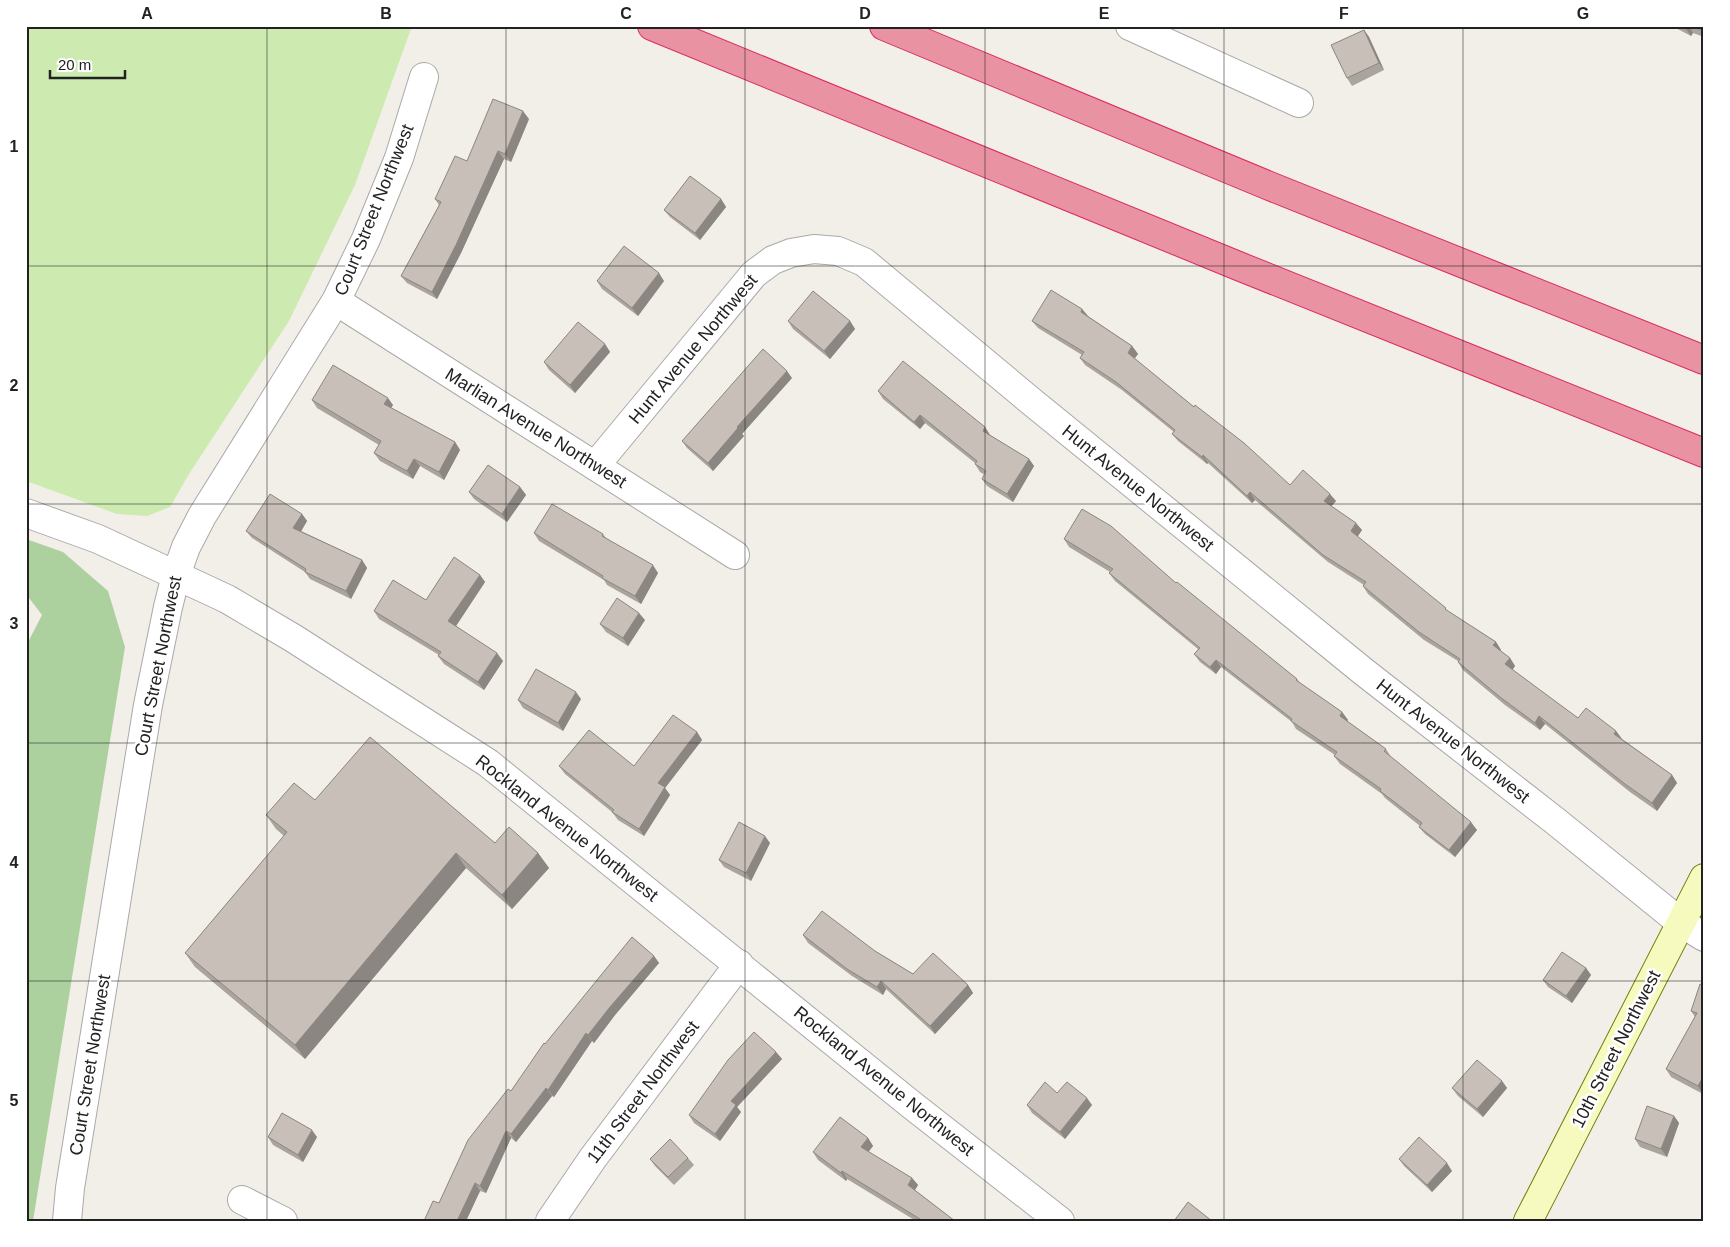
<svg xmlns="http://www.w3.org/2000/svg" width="1730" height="1247" viewBox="0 0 1730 1247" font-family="Arial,sans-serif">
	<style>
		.grass { fill: #cdebb0 }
		.forest { fill: #add19e }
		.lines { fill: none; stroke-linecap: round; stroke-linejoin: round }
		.street-casing { stroke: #a9a9a9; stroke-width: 30 }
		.secondary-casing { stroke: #707d05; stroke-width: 30 }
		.highway-casing { stroke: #dc2a67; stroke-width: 30 }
		.street { stroke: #fff; stroke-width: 28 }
		.secondary { stroke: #f7fabf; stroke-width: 28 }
		.highway { stroke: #e892a2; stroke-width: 28 }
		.wall { fill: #aba49e }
		.shaded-wall { fill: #8b8681 }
		.building { fill: #c7bfb8; stroke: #8b8681 }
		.grid { fill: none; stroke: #222; stroke-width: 1; stroke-opacity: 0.55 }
		.labels { text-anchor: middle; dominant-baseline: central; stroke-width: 5; stroke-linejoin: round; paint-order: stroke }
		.street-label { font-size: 18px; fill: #222; stroke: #fff }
		.neatline { fill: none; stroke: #222; stroke-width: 2 }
		.grid-label { font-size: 16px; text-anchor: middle; font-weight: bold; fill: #222 }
	</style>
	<rect width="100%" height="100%" fill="#f2efe9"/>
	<polygon class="grass" points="26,26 412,26 355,185 289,321 189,474 170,507 147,516 117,514 26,481"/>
	<polygon class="forest" points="26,539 63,552 108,591 125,647 33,1221 26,1221 26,646 42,615 26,594"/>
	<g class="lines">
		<g class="street-casing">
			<g id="street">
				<polyline points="1130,26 1299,103"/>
				<polyline points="336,301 735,555"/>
				<polyline points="595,466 754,274 773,260 791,253 814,249 838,251 864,262 1032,402 1364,672 1554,820 1680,922 1704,937"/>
				<polyline points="26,513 98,539 227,599 293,638 488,763 913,1106 1060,1221"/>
				<polyline points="242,1200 283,1221"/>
				<polyline points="67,1221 70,1188 148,705 168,607 176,575 186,547 202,516 336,301 366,239 399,158 424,77"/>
				<polyline points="550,1221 593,1158 739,964"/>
			</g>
		</g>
		<g class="secondary-casing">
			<polyline id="secondary" points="1528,1221 1704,878"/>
		</g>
		<g class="highway-casing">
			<g id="highway">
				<polyline points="652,26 1236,265 1704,453"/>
				<polyline points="884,26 1267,185 1704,360"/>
			</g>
		</g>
		<use href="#street" class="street"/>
		<use href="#secondary" class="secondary"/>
		<use href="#highway" class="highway"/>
	</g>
	<g class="wall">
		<polygon points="1672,26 1704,26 1704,37 1693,33 1691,36"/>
		<polygon points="1364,30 1369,37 1384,70 1352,86 1347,78"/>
		<polygon points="529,119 511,162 504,159 461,253 437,299 407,283 401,276 439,205 435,199 467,161"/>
		<polygon points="721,199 726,207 700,240 670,217 664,210"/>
		<polygon points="597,281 664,281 638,316 602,289"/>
		<polygon points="1082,309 1088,316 1132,346 1138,354 1134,358 1290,485 1336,501 1331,506 1362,530 1357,537 1448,611 1496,642 1501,650 1500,651 1510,658 1515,666 1512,670 1578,718 1616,731 1622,739 1672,775 1677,783 1657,811 1630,792 1545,724 1540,730 1505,705 1463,670 1458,662 1458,661 1424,640 1368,594 1363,586 1364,585 1328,562 1255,500 1252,503 1208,463 1207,464 1178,441 1172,434 1174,432 1122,390 1085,365 1080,358 1082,355 1038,328 1032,321"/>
		<polygon points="788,321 850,321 855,329 830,359 793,329"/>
		<polygon points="605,344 610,352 575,393 549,370 544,362"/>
		<polygon points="792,378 742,434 744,436 713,471 687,448 682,441"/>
		<polygon points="878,391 985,427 990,435 1029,459 1034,466 1013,502 987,486 982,479 985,475 980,472 975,464 975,463 925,423 920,429 883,399"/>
		<polygon points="312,400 393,405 391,408 455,442 460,450 444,480 420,466 413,479 380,461 374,453 379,445 317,408"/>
		<polygon points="520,487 526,495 507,522 474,499 469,492"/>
		<polygon points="302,514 307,521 301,531 362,560 367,568 351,599 310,579 305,572 252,538 246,531"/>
		<polygon points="534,533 603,534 606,538 658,573 641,604 607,585 604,580 539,541"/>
		<polygon points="1064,539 1176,583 1297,679 1301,684 1342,712 1348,720 1347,721 1386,749 1391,757 1477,830 1455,857 1425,834 1419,827 1420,826 1385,798 1382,794 1340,764 1334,756 1335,755 1296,729 1292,722 1221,667 1216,674 1200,662 1194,654 1198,649 1115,581 1109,573 1110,572 1069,547"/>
		<polygon points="480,575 485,582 456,626 503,661 484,690 444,664 438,656 439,655 379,619 374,611 426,600"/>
		<polygon points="645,620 628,646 606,632 600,624"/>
		<polygon points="581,699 563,731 523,708 518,700"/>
		<polygon points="697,732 702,740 665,788 670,795 644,836 618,820 612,812 565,774 559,766 634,766"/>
		<polygon points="315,800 538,853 549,868 512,909 466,868 305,1059 195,967 185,953 284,836 276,829 266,815"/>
		<polygon points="770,843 751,881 724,867 719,860"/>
		<polygon points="803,935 875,951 913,974 968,985 973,993 935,1034 886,989 883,995 852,976 808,943"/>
		<polygon points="654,956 659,963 615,1015 594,1043 592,1041 554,1097 552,1096 516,1142 511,1138 486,1193 480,1191 466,1221 424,1221 439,1203 511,1091 545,1044"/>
		<polygon points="1586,968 1591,975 1572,1003 1548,987 1543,980"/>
		<polygon points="1704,986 1704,1093 1703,1094 1671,1077 1666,1069 1695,1017 1691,1011"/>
		<polygon points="776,1052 782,1059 737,1107 741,1112 720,1141 694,1123 689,1115"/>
		<polygon points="1502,1081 1507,1088 1483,1117 1458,1096 1452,1088"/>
		<polygon points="1057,1093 1092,1105 1065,1139 1032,1113 1027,1105"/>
		<polygon points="1674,1116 1679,1123 1667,1157 1640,1147 1635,1139"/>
		<polygon points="268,1137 317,1137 303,1162 273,1145"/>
		<polygon points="868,1138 873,1146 868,1152 912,1178 918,1185 915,1190 955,1221 916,1221 847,1179 846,1181 818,1160 813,1152"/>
		<polygon points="688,1158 694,1165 674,1185 655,1166 650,1159"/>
		<polygon points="1399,1159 1452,1171 1432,1192 1404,1166"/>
	</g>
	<g class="shaded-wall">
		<polygon points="1687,26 1689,26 1693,33 1691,36 1686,29"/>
		<polygon points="1364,30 1369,37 1384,70 1379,63"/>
		<polygon points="523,111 529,119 511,162 505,154"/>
		<polygon points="498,151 504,159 461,253 437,299 432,292"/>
		<polygon points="721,199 726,207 700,240 695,233"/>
		<polygon points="659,273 664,281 638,316 632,308"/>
		<polygon points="1082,309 1088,316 1081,312"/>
		<polygon points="850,321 855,329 830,359 824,351"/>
		<polygon points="605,344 610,352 575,393 570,385"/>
		<polygon points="1132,346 1138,354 1133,361 1128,353"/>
		<polygon points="787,371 792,378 742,434 744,436 713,471 708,463 737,427"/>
		<polygon points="388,398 393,405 389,411 384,404"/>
		<polygon points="920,415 925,423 920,429 914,422"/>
		<polygon points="985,427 990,435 983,431"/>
		<polygon points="455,442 460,450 444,480 439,472"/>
		<polygon points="1203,455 1208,463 1207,464 1202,457"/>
		<polygon points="414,459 420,466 413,479 407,471"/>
		<polygon points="1029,459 1034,466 1013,502 1007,494"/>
		<polygon points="520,487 526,495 507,522 502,514"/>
		<polygon points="1250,492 1255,500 1252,503 1247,496"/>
		<polygon points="1330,494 1336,501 1329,509 1324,501"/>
		<polygon points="302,514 307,521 299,535 293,528"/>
		<polygon points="1356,523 1362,530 1356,539 1351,531"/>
		<polygon points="362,560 367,568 351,599 346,591"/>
		<polygon points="653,565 658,573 641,604 635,596"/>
		<polygon points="480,575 485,582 454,629 448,621"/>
		<polygon points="639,613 645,620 628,646 623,638"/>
		<polygon points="1496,642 1501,650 1499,653 1493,645"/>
		<polygon points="497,653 503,661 484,690 478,682"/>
		<polygon points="1510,658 1515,666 1511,672 1505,664"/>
		<polygon points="1216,660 1221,667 1216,674 1210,667"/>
		<polygon points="576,692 581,699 563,731 558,723"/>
		<polygon points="1342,712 1348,720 1345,724 1340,716"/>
		<polygon points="1539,716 1545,724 1540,730 1535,723"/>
		<polygon points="1616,731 1622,739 1614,734"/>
		<polygon points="697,732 702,740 665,788 670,795 644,836 639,829 658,783"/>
		<polygon points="1672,775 1677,783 1657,811 1652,803"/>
		<polygon points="1471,822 1477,830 1455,857 1449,850"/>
		<polygon points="765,836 770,843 751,881 746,873"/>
		<polygon points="456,853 466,868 305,1059 295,1045"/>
		<polygon points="538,853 549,868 512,909 502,895"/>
		<polygon points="654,956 659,963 615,1015 594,1043 588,1035 610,1007"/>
		<polygon points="1586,968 1591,975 1572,1003 1566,996"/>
		<polygon points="881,981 886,989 883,995 877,987"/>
		<polygon points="968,985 973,993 935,1034 930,1026"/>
		<polygon points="586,1033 592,1041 554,1097 548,1090"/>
		<polygon points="776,1052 782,1059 737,1107 741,1112 720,1141 715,1134 731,1101"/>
		<polygon points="1704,1075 1704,1093 1703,1094 1698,1086"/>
		<polygon points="1502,1081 1507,1088 1483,1117 1477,1109"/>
		<polygon points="546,1088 552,1096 516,1142 511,1134"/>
		<polygon points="1087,1098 1092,1105 1065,1139 1060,1132"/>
		<polygon points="1674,1116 1679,1123 1667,1157 1661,1149"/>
		<polygon points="312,1130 317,1137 303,1162 298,1155"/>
		<polygon points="506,1131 511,1138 486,1193 480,1186"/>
		<polygon points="868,1138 873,1146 866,1155 861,1147"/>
		<polygon points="1447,1163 1452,1171 1432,1192 1427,1185"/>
		<polygon points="842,1171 847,1179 846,1181 841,1173"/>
		<polygon points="912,1178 918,1185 913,1193 908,1185"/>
		<polygon points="475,1183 480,1191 466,1221 457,1221"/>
	</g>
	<g class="building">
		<polygon points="1691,26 1704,26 1704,31"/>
		<polygon points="1364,30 1379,63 1347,78 1331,45"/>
		<polygon points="493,99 523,111 505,154 498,151 456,245 432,292 401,276 441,202 435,199 455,156 467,161"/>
		<polygon points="690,176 721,199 695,233 664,210"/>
		<polygon points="624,246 659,273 632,308 597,281"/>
		<polygon points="1051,290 1082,309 1081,312 1132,346 1128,353 1194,407 1195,405 1244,443 1290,485 1303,470 1330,494 1324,501 1356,523 1351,531 1446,608 1445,609 1496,642 1493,645 1510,658 1505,664 1578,718 1586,708 1616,731 1614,734 1672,775 1652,803 1625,784 1539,716 1535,723 1500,697 1458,662 1460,659 1419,632 1363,586 1366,582 1323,555 1250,492 1247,496 1203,455 1202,457 1172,434 1175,430 1116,382 1080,358 1084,352 1032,321"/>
		<polygon points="813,291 850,321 824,351 788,321"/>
		<polygon points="578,322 605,344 570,385 544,362"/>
		<polygon points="763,349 787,371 737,427 738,428 708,463 682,441"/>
		<polygon points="903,361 985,427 983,431 1029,459 1007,494 982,479 986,471 975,464 977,461 920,415 914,422 878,391"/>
		<polygon points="333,365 388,398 384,404 455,442 439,472 414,459 407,471 374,453 381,441 312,400"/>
		<polygon points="488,465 520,487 502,514 469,492"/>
		<polygon points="270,494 302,514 293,528 362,560 346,591 305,572 306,569 246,531"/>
		<polygon points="552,504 603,534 602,536 653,565 635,596 602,578 603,576 534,533"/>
		<polygon points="1082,509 1111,526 1176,583 1177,582 1297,679 1296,680 1342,712 1340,716 1386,749 1384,751 1471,822 1449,850 1419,827 1422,823 1380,791 1381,789 1334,756 1337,752 1291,721 1292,719 1216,660 1210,667 1194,654 1200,648 1109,573 1113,569 1064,539"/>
		<polygon points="454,557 480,575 448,621 497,653 478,682 438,656 441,652 374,611 393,580 426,600"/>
		<polygon points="617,598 639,613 623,638 600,624"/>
		<polygon points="536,669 576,692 558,723 518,700"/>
		<polygon points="673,715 697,732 658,783 665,787 639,829 612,812 614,810 559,766 589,730 634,766"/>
		<polygon points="370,737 495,843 509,827 538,853 502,895 456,853 295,1045 185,953 287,832 266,815 294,783 315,800"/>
		<polygon points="739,822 765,836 746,873 719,860"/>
		<polygon points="822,911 875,951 913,974 933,953 968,985 930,1026 881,981 877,987 847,969 803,935"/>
		<polygon points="632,937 654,956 610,1007 588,1035 586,1033 548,1090 546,1088 511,1134 506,1131 480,1186 475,1183 457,1221 424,1221 433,1201 439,1203 468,1140 508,1089 511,1091 544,1043 545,1044"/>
		<polygon points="1562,952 1586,968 1566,996 1543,980"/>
		<polygon points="1700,984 1704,986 1704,1075 1698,1086 1666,1069 1697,1013 1691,1011"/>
		<polygon points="754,1032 776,1052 731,1101 736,1105 715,1134 689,1115 728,1060"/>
		<polygon points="1477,1060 1502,1081 1477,1109 1452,1088"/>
		<polygon points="1045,1082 1057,1093 1067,1082 1087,1098 1060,1132 1027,1105"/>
		<polygon points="1647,1106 1674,1116 1661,1149 1635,1139"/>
		<polygon points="282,1113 312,1130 298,1155 268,1137"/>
		<polygon points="840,1117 868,1138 861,1147 912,1178 908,1185 955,1221 919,1221 920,1219 842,1171 841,1173 813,1152"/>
		<polygon points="1419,1137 1447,1163 1427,1185 1399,1159"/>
		<polygon points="670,1139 688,1158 668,1177 650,1159"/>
		<polygon points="1188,1202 1212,1221 1174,1221"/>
	</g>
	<path class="grid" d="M267,26V1221M506,26V1221M745,26V1221M985,26V1221M1224,26V1221M1463,26V1221M26,266H1704M26,504H1704M26,743H1704M26,981H1704"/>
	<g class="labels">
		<g class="street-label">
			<text transform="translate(374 210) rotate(-68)">Court Street Northwest</text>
			<text transform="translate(693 349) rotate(-50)">Hunt Avenue Northwest</text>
			<text transform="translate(536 428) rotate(32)">Marlian Avenue Northwest</text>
			<text transform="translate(1138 488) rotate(39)">Hunt Avenue Northwest</text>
			<text transform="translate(158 666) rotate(-79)">Court Street Northwest</text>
			<text transform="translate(1453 741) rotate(38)">Hunt Avenue Northwest</text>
			<text transform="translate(567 828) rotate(38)">Rockland Avenue Northwest</text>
			<text transform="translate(1616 1049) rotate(-63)">10th Street Northwest</text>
			<text transform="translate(90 1065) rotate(-81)">Court Street Northwest</text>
			<text transform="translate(884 1081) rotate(39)">Rockland Avenue Northwest</text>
			<text transform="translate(643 1092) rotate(-53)">11th Street Northwest</text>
		</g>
	</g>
	<rect width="1730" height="1247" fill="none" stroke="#ffffff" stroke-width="55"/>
	<path d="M50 70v8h75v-8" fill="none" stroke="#222222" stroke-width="2.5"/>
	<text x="58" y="70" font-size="15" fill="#222222" stroke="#ffffff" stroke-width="4" paint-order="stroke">20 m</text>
	<rect x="28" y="28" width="1674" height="1192" class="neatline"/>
	<g class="grid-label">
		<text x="147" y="19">A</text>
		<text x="386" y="19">B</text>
		<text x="626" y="19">C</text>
		<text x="865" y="19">D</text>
		<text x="1104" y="19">E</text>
		<text x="1344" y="19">F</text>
		<text x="1583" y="19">G</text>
		<text x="14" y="152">1</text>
		<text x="14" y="391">2</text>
		<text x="14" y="629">3</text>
		<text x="14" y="868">4</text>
		<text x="14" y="1106">5</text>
	</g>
</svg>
